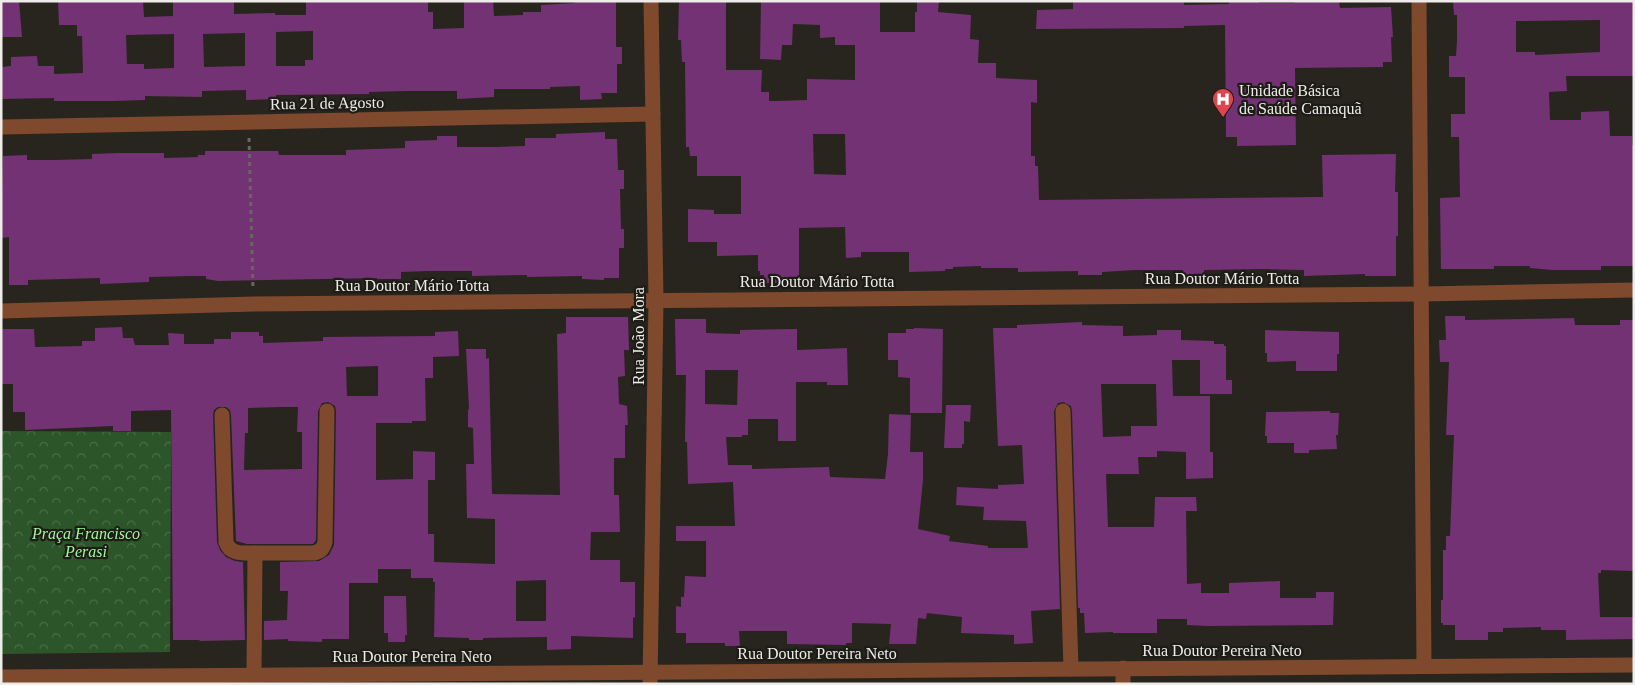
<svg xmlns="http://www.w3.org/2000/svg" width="1635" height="685" viewBox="0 0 1635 685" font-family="'Times New Roman',serif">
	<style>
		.park { fill: url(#park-crowns) }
		.building { fill: #733273; fill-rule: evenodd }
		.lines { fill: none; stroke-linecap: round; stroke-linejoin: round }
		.path { stroke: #696661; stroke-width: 3; stroke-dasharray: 4 4; stroke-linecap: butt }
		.minor { stroke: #7e492c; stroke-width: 15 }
		.labels { text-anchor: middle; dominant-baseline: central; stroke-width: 4.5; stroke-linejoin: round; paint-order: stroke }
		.poi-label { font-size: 16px; fill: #eeece8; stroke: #1e1c16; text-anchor: start }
		.street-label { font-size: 16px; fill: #eeece8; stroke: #1e1c16 }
		.park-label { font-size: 16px; font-style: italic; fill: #9ef999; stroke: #1e1c16 }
	</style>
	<defs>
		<pattern id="park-crowns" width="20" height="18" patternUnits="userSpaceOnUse" patternTransform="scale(1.25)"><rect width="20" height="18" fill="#2c562a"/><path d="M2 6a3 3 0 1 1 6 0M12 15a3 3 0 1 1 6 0" fill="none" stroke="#4b6e49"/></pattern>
	</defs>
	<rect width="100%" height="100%" fill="#28251f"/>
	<polygon class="park" points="1,431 171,432 170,652 1,654"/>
	<g class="building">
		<polygon points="1,1 19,1 22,37 1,37"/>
		<path d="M58,1H143L144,17L173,16V1H234V14L275,13V15H306V1H428V12H433V29L464,28V1H493L494,16L523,15V12H541V5L575,3V1H616V47H622V64H617V93H601L602,99L580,100V86L550,87V89H494V97L457,99V91H406L369,92V94L276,95V99L246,100V90L202,91V97L145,96V100L114,101H54V98L1,99V67L11,66V57L37,56L38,66H54V74L83,73L82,36H77V25H59ZM313,31V60H305V66H276V32ZM245,33V66L204,67L203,34ZM174,34V68L144,69V64H127L126,35Z"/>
		<path d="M679,1H726V70H762L761,92H769V101H776L807,100V79L855,80V45H835V37L820,38V25L793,24L792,45H782L781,60L760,59L761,1H880V32H915V12H917V1H939L938,12L971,15L970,39L979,40L978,63H996V78L1037,80V103L1031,102V156H1035V166H1038L1039,200L1323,197L1322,155L1396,154L1395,192H1398V236H1396V276H1365V274L1304,276V270L1263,269L1204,270V274L1183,275V270H1135L1102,272V275H1078V271L1018,272V268H981V266L953,267V269H945V271L909,272V252H861V257L846,258L845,227L799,228V283H764V275H760V271H758V255L717,256V242H688V209L714,210V214H741V176H697V156H690L689,147H686L685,62H682L681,40H678ZM813,134H845L846,175L814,174Z"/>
		<polygon points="1073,1 1184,1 1184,5 1229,4 1229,1 1259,1 1259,3 1295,3 1295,1 1339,1 1340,8 1391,7 1393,37 1391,37 1392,62 1383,62 1383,67 1295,68 1296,145 1237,146 1237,137 1226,137 1225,25 1184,26 1184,28 1036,29 1037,10 1073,9"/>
		<path d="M1453,1H1634V76H1566L1567,91L1549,92L1550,120H1581V112L1609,111L1610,136H1632V145H1634L1633,266H1601V270H1553L1530,268V266H1494V269H1441L1440,198L1460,197L1459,137H1451V114H1465V77H1449V56H1456L1457,41V15H1454ZM1600,20V52L1535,55V52H1516V21Z"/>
		<polygon points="605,132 605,139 617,139 618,170 624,170 624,189 620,189 621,229 624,229 624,248 619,248 619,278 604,278 604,280 582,279 582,276 527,277 527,275 472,276 472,271 428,271 401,272 401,279 377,279 377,278 218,281 206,279 206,276 190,276 149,277 149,282 125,283 100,284 100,278 28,280 28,285 9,285 9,237 1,238 3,156 27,155 27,160 55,160 92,159 92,154 119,153 164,153 164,158 198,157 198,155 205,155 205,151 278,151 279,155 346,155 346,150 405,148 405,141 437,140 437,136 457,136 457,147 497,147 525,146 525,138 556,138 556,134"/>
		<polygon points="1445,316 1465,316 1465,320 1574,318 1575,325 1620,325 1620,320 1634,320 1634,571 1601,570 1601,573 1598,573 1600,617 1634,617 1634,639 1566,640 1566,630 1541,630 1541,627 1503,628 1503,632 1488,632 1488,640 1455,640 1455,625 1443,625 1443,623 1441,623 1441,600 1443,600 1443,550 1446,550 1446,536 1450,536 1454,435 1446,435 1449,362 1440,362 1439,340 1446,340"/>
		<path d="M566,317H628L629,350H624L625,376L618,377L619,404L627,406L628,425H625V458H614V495H619L620,532H591L590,560H620V582H635V618L633,617V638L571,636V649L547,650V637L483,638V640H469V638L434,637L435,582H433V578H411V569H378V583H349V639H322V642L288,641V639L264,640V621L287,620L288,591H280V562L319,561L329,555L334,545L336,411L335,406L328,402L322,403L318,411L316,540L313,544H247L236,541L231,415L230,410L226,407H218L214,410L213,415L217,542L220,550L226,557L235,561L243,562L245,640L200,641L199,640H173L171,410L131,411V431H113V426L25,430V412H13V384H1V329H34L35,347L82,346V341H95V328L122,327L123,338H133L135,345H169L168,333L184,334V344H214V339H231V332H259V336H263V343L323,341V337L435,336V332L458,331L459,356L433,357V378H425L426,421H412V423H376V480L413,479V451L435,452V480H428V534H434V562L495,564V519L467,518L466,464H474L473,428L468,427V410L469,409L466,349H486V359L489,358L492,494L560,495L557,334L566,333ZM378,366V396H347L346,367ZM280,407H298L297,432H302V469L244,470L245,433H248V408ZM546,580V621H516V581Z"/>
		<path d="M675,319H706V333L740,334V330L797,329V350L847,348L848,385H827V382H796V441H778V419H748V435H742V437H726L728,465H752V469L829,467L830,477L885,479L888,454L889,414L911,415L910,452H923V480L918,529L950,536L949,541L988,546V548H1028L1026,521L983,520L984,507L956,505L957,487L998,489V485L1024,484L1022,445L998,446L993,328H1017V325L1082,322V325L1123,326V336L1157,335V330H1181V340L1214,341V344H1224V346H1226V380H1232V394H1200V360H1172L1173,396H1210V452H1213V478L1186,479V452L1157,451V457H1138L1139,474H1106L1108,527H1154L1155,497H1196L1197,511H1186L1187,584L1201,583V593H1229V583L1280,581V598H1316V592H1334L1333,625L1208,626L1187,625V619H1157V633H1113V632L1085,633L1084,613H1080V608H1078L1072,411L1071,406L1063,402L1058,403L1054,411L1060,609L1031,611L1033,643L1014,644V635L961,633L962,617L927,613L926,619L919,618L918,619L916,644H889L891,624L852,623V643H846V645L787,644V631H739L740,646H725V643H686V633H676V606L681,607V597H684L685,576L706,577V541H676V526H735L733,482L688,484L687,442H685L686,375H676ZM705,370H738L737,405L705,404ZM1101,384H1156L1157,426H1131V436L1103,437Z"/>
		<polygon points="914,328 943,329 942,413 910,413 910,378 898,377 898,360 888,360 888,333 906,333 906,329 914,329"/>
		<polygon points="1265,330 1339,332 1339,354 1337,354 1337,371 1296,371 1296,361 1267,362 1267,353 1265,353"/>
		<polygon points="946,405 971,405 970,422 964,421 964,444 962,444 962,448 944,448"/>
		<polygon points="1330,411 1330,413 1339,413 1338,435 1336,435 1337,449 1309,450 1309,453 1294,453 1294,443 1267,443 1267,436 1265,436 1266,412"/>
		<polygon points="384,596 406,596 407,635 405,635 405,642 388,642 388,633 384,633"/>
	</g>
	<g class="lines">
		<polyline class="path" points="249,138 253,289"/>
		<g class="minor">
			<polyline points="1419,1 1424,666"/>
			<polyline points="1,127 653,114"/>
			<polyline points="1,311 254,304 1422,294 1634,290"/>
			<polyline points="1063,411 1071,669"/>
			<path d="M222,415L226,542C230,555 244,553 255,553"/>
			<path d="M254,674L255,553H314C321,551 323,549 325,542L327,411"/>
			<polyline points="1,677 1634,665"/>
			<polyline points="650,684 656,300 651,1"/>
			<polyline points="1123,684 1123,668"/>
		</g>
	</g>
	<defs>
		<g id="hospital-pin" transform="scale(1.125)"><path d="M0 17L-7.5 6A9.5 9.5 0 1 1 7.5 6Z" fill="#e0444e" stroke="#1e1c16"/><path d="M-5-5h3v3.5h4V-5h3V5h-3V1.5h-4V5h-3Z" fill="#fff"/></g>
	</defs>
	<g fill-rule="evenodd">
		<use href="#hospital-pin" x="1223" y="99"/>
	</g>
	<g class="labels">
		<g class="poi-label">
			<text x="1239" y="90">Unidade Básica<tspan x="1239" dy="18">de Saúde Camaquã</tspan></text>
		</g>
		<g class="street-label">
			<text transform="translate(327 103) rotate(-1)">Rua 21 de Agosto</text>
			<text x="1222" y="278">Rua Doutor Mário Totta</text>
			<text x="817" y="281">Rua Doutor Mário Totta</text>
			<text x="412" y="285">Rua Doutor Mário Totta</text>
			<text transform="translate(638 336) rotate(-90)">Rua João Mora</text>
			<text x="1222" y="650">Rua Doutor Pereira Neto</text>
			<text x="817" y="653">Rua Doutor Pereira Neto</text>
			<text x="412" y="656">Rua Doutor Pereira Neto</text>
		</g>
		<g class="park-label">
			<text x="86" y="533">Praça Francisco<tspan x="86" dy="18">Perasi</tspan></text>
		</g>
	</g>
	<rect width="1635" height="685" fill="none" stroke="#eeece8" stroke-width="5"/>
</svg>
